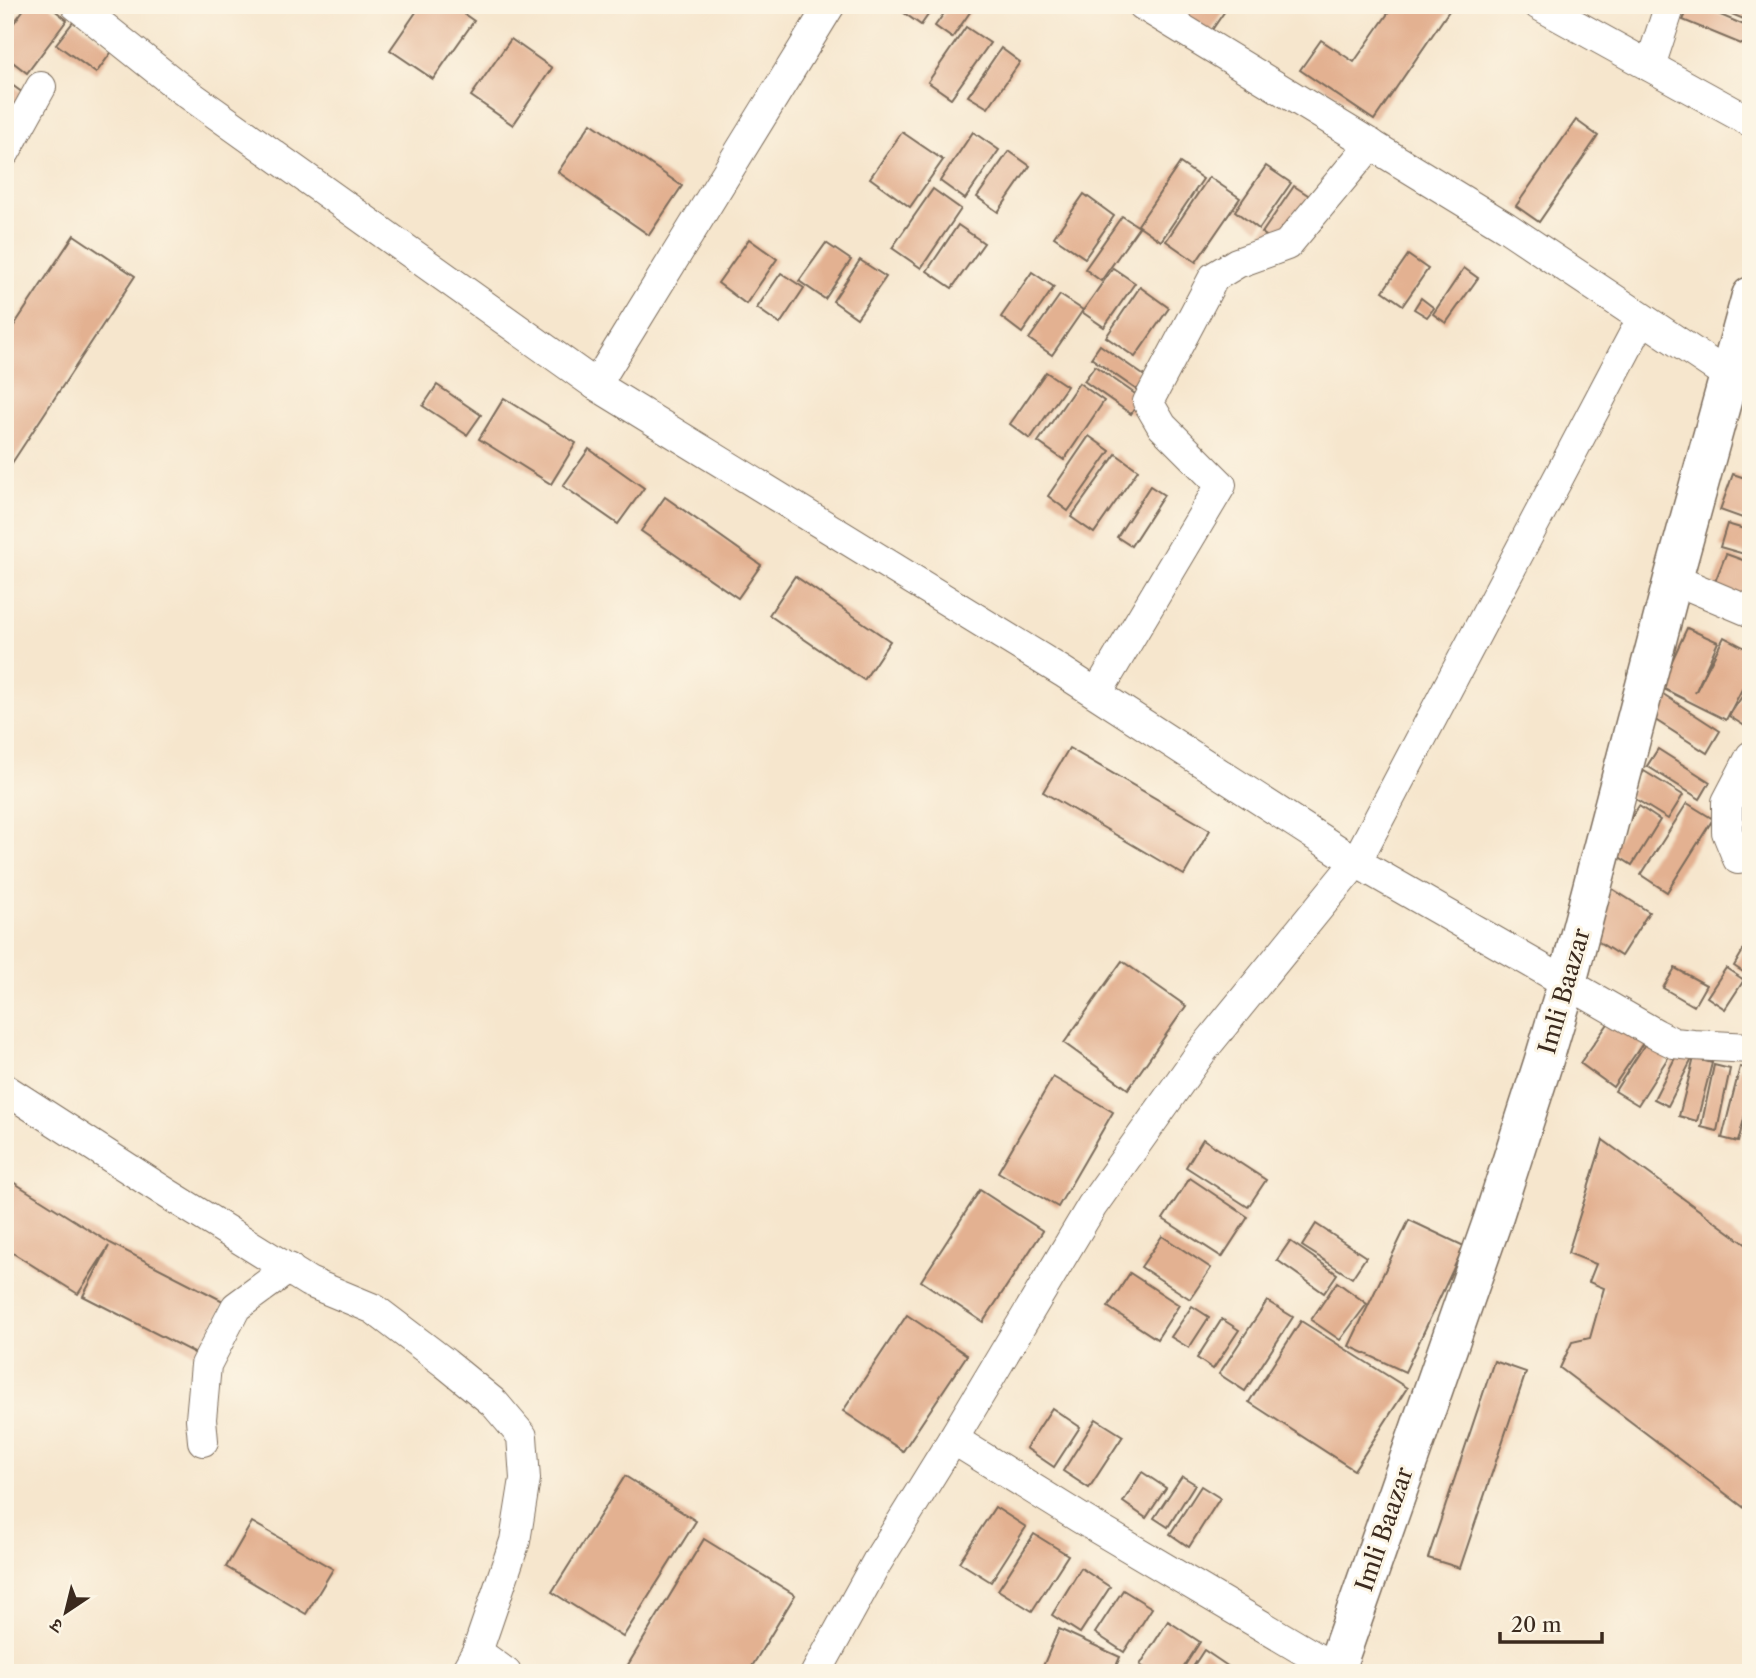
<svg xmlns="http://www.w3.org/2000/svg" width="1756" height="1678" viewBox="0 0 1756 1678" font-family="'Libre Caslon Text','Noto Serif Devanagari',serif">
	<style>
		.building { fill: #e3b191 }
		.lines { fill: none; stroke-linecap: round; stroke-linejoin: round }
		.minor-casing { stroke: #7c6c5b; stroke-width: 32 }
		.secondary-casing { stroke: #7c6c5b; stroke-width: 41 }
		.minor { stroke: #fff; stroke-width: 30 }
		.secondary { stroke: #fff; stroke-width: 38 }
		.labels { text-anchor: middle; dominant-baseline: central; stroke-width: 6; stroke-linejoin: round; paint-order: stroke }
		.street-label { font-size: 24px; fill: #3b2a1e; stroke: #fcf5e5 }
	</style>
	<rect width="100%" height="100%" fill="#fcf5e5"/>
	<filter id="ink" filterUnits="userSpaceOnUse"><feTurbulence type="fractalNoise" baseFrequency=".0143" numOctaves="2"/><feDisplacementMap in="SourceGraphic" scale="14" xChannelSelector="R" yChannelSelector="G"/><feConvolveMatrix kernelMatrix="1 2 1 2 8 2 1 2 1" color-interpolation-filters="sRGB"/></filter>
	<filter id="wash" filterUnits="userSpaceOnUse"><feTurbulence type="fractalNoise" baseFrequency=".00686" numOctaves="4" result="noise"/><feDisplacementMap in="SourceGraphic" scale="28" xChannelSelector="R" yChannelSelector="G"/><feGaussianBlur stdDeviation="1.57" result="paint"/><feColorMatrix in="noise" values="0 0 0 0 0 0 0 0 0 0 0 0 0 0 0 0 0 1.4 0 .05"/><feComposite in="paint" operator="in"/></filter>
	<g filter="url(#wash)">
		<rect width="100%" height="100%" fill="#f6e6cd"/>
		<g id="blocks">
			<g class="building">
				<polygon points="27,5 48,5 67,20 27,73 5,56 5,35"/>
				<polygon points="421,5 451,5 474,21 433,79 390,50"/>
				<polygon points="893,5 935,5 921,25"/>
				<polygon points="950,5 975,5 952,38 935,26"/>
				<polygon points="1161,5 1229,5 1207,37"/>
				<polygon points="1394,5 1453,5 1374,120 1300,70 1321,40 1354,62"/>
				<polygon points="1690,5 1697,5 1751,28 1751,48 1683,20"/>
				<polygon points="1718,5 1751,6 1751,22 1717,8"/>
				<polygon points="74,21 113,50 96,73 56,44"/>
				<polygon points="966,27 990,43 951,98 928,82"/>
				<polygon points="511,39 552,68 513,125 471,96"/>
				<polygon points="1001,48 1020,62 988,108 968,96"/>
				<polygon points="5,80 23,93 5,116"/>
				<polygon points="1576,120 1598,136 1539,222 1516,206"/>
				<polygon points="591,123 682,186 649,235 558,172"/>
				<polygon points="902,132 943,160 910,207 870,178"/>
				<polygon points="973,132 999,150 965,199 940,181"/>
				<polygon points="1009,151 1030,166 998,212 977,197"/>
				<polygon points="1180,163 1203,179 1161,241 1138,225"/>
				<polygon points="1266,166 1291,183 1259,229 1235,211"/>
				<polygon points="1209,177 1240,198 1196,262 1166,241"/>
				<polygon points="1294,186 1311,197 1278,244 1262,233"/>
				<polygon points="933,189 961,209 921,268 892,248"/>
				<polygon points="1084,194 1114,216 1085,258 1054,237"/>
				<polygon points="1122,216 1139,227 1101,281 1085,269"/>
				<polygon points="958,225 984,243 952,288 927,271"/>
				<polygon points="74,235 135,276 10,466 5,463 5,339"/>
				<polygon points="749,239 777,259 746,304 718,283"/>
				<polygon points="826,243 851,260 825,299 799,281"/>
				<polygon points="1408,255 1428,269 1403,305 1383,291"/>
				<polygon points="860,260 886,277 857,318 833,301"/>
				<polygon points="1113,268 1135,283 1104,327 1082,312"/>
				<polygon points="1464,268 1478,278 1446,323 1433,314"/>
				<polygon points="1032,272 1054,287 1022,333 1001,317"/>
				<polygon points="781,273 804,288 780,324 757,308"/>
				<polygon points="1140,287 1169,308 1135,357 1106,337"/>
				<polygon points="1060,295 1083,310 1052,355 1029,339"/>
				<polygon points="1421,298 1434,308 1427,317 1414,309"/>
				<polygon points="1100,345 1146,377 1137,390 1091,358"/>
				<polygon points="1095,366 1141,398 1131,414 1084,381"/>
				<polygon points="1046,372 1067,386 1030,439 1010,424"/>
				<polygon points="1079,383 1104,401 1064,460 1038,442"/>
				<polygon points="437,385 481,415 467,435 423,406"/>
				<polygon points="1751,385 1751,405 1743,401"/>
				<polygon points="504,398 576,443 551,484 479,439"/>
				<polygon points="1089,436 1110,451 1068,511 1048,496"/>
				<polygon points="589,449 644,488 618,524 563,486"/>
				<polygon points="1116,454 1138,470 1094,533 1071,517"/>
				<polygon points="1733,474 1751,480 1751,521 1720,510"/>
				<polygon points="1150,486 1164,495 1131,546 1117,537"/>
				<polygon points="665,497 761,565 738,598 641,531"/>
				<polygon points="1727,524 1751,531 1751,556 1720,547"/>
				<polygon points="1726,554 1751,563 1751,607 1711,592"/>
				<polygon points="795,576 890,641 864,680 769,615"/>
				<polygon points="1687,628 1718,642 1695,693 1724,637 1751,651 1751,672 1726,720 1660,687"/>
				<polygon points="1751,683 1751,730 1729,716"/>
				<polygon points="1660,692 1720,731 1707,753 1646,714"/>
				<polygon points="1069,748 1210,830 1184,875 1043,792"/>
				<polygon points="1658,749 1710,782 1700,799 1647,766"/>
				<polygon points="1644,771 1683,795 1668,819 1629,795"/>
				<polygon points="1687,803 1713,819 1667,892 1641,875"/>
				<polygon points="1639,806 1660,820 1632,865 1610,851"/>
				<polygon points="1611,888 1649,912 1621,956 1583,932"/>
				<polygon points="1744,949 1751,953 1751,977 1734,966"/>
				<polygon points="1122,961 1186,1006 1128,1089 1064,1043"/>
				<polygon points="1675,968 1706,985 1694,1006 1663,988"/>
				<polygon points="1726,968 1744,980 1725,1009 1707,997"/>
				<polygon points="1615,1014 1647,1037 1613,1087 1580,1063"/>
				<polygon points="1649,1038 1671,1053 1638,1105 1615,1091"/>
				<polygon points="1678,1052 1692,1059 1668,1106 1654,1099"/>
				<polygon points="1694,1058 1712,1063 1697,1121 1679,1116"/>
				<polygon points="1714,1065 1730,1069 1717,1131 1701,1127"/>
				<polygon points="1740,1067 1751,1069 1751,1092 1738,1142 1722,1138"/>
				<polygon points="1053,1077 1113,1112 1058,1207 998,1172"/>
				<polygon points="1203,1139 1266,1180 1248,1207 1186,1167"/>
				<polygon points="1603,1140 1751,1248 1751,1513 1560,1368 1572,1342 1590,1338 1604,1288 1589,1282 1596,1264 1568,1253"/>
				<polygon points="5,1177 110,1243 225,1302 198,1355 83,1296 109,1246 78,1294 5,1248"/>
				<polygon points="1190,1178 1248,1217 1222,1257 1163,1219"/>
				<polygon points="980,1190 1043,1231 983,1322 921,1281"/>
				<polygon points="1409,1220 1464,1246 1405,1372 1349,1346"/>
				<polygon points="1316,1224 1366,1257 1352,1278 1302,1246"/>
				<polygon points="1162,1236 1211,1268 1190,1299 1141,1267"/>
				<polygon points="1290,1241 1337,1274 1324,1293 1277,1260"/>
				<polygon points="1130,1273 1179,1305 1157,1339 1108,1307"/>
				<polygon points="1337,1282 1367,1304 1340,1340 1311,1320"/>
				<polygon points="1267,1301 1293,1317 1245,1391 1219,1374"/>
				<polygon points="1192,1306 1209,1317 1189,1348 1171,1337"/>
				<polygon points="907,1315 967,1355 903,1451 843,1411"/>
				<polygon points="1222,1319 1239,1330 1213,1369 1197,1358"/>
				<polygon points="1301,1321 1407,1388 1354,1470 1249,1402"/>
				<polygon points="1494,1361 1526,1372 1460,1568 1428,1558"/>
				<polygon points="1052,1408 1080,1427 1054,1467 1026,1448"/>
				<polygon points="1096,1419 1123,1436 1089,1488 1063,1471"/>
				<polygon points="1142,1472 1166,1488 1146,1518 1123,1502"/>
				<polygon points="625,1476 696,1521 623,1637 552,1592"/>
				<polygon points="1182,1476 1195,1484 1168,1527 1154,1518"/>
				<polygon points="1201,1486 1220,1498 1189,1547 1170,1534"/>
				<polygon points="995,1507 1026,1527 991,1582 959,1562"/>
				<polygon points="252,1522 333,1569 306,1614 226,1567"/>
				<polygon points="1034,1534 1068,1555 1032,1611 998,1590"/>
				<polygon points="704,1539 795,1595 748,1673 623,1673"/>
				<polygon points="1081,1568 1110,1587 1080,1633 1052,1615"/>
				<polygon points="1123,1590 1152,1608 1124,1652 1095,1633"/>
				<polygon points="1168,1621 1200,1642 1180,1673 1153,1673 1140,1665"/>
				<polygon points="1059,1629 1120,1657 1113,1673 1040,1673"/>
				<polygon points="1204,1650 1235,1671 1234,1673 1189,1673"/>
			</g>
		</g>
	</g>
	<g filter="url(#ink)">
		<use href="#blocks" fill-opacity="0" stroke="#7c6c5b" stroke-width="2"/>
		<g class="lines">
			<g class="minor-casing">
				<g id="minor">
					<polyline points="76,5 180,88 596,385 1063,672 1356,862 1656,1034 1674,1043 1693,1045 1751,1048"/>
					<polyline points="1143,5 1506,227 1729,376"/>
					<polyline points="1539,5 1751,122"/>
					<polyline points="1650,66 1670,5"/>
					<polyline points="5,152 41,87"/>
					<polyline points="596,385 830,5"/>
					<polyline points="1673,579 1751,612"/>
					<polyline points="1097,693 1221,485 1162,426 1148,402 1214,277 1237,263 1287,245 1371,144"/>
					<polyline points="1738,859 1727,832 1727,802 1751,756"/>
					<polyline points="5,1089 168,1194 309,1282 374,1309 445,1363 494,1403 522,1436 525,1479 515,1541 477,1652 465,1673"/>
					<polyline points="953,1439 1092,1206 1202,1051 1356,862 1642,319"/>
					<polyline points="203,1441 201,1419 206,1365 236,1307 289,1268"/>
					<polyline points="477,1652 506,1673"/>
					<polyline points="816,1673 877,1562 953,1439 1080,1518 1335,1669"/>
				</g>
			</g>
			<g class="secondary-casing">
				<polyline id="secondary" points="1334,1673 1492,1222 1543,1063 1567,983 1673,579 1751,296"/>
			</g>
			<use href="#minor" class="minor"/>
			<use href="#secondary" class="secondary"/>
		</g>
	</g>
	<g class="labels">
		<g class="street-label">
			<text transform="translate(1564 991) rotate(-74)">Imli Baazar</text>
			<text transform="translate(1384 1529) rotate(-71)">Imli Baazar</text>
		</g>
	</g>
	<rect width="1756" height="1678" fill="none" stroke="#fcf5e5" stroke-width="28"/>
	<g transform="translate(66 1612) rotate(215)" stroke="#fcf5e5" stroke-width="5" paint-order="stroke">
	<path d="M0-5L12 26L0 18L-12 26Z" fill="#3b2a1e"/>
	<text y="-10" font-size="19" font-weight="bold" text-anchor="middle" fill="#3b2a1e">उ</text>
	</g>
	<path d="M1500 1632v10h102v-10" fill="none" stroke="#3b2a1e" stroke-width="3.5"/>
	<text x="1511" y="1632" font-size="21" fill="#3b2a1e" stroke="#fcf5e5" stroke-width="5" paint-order="stroke">20 m</text>
</svg>
